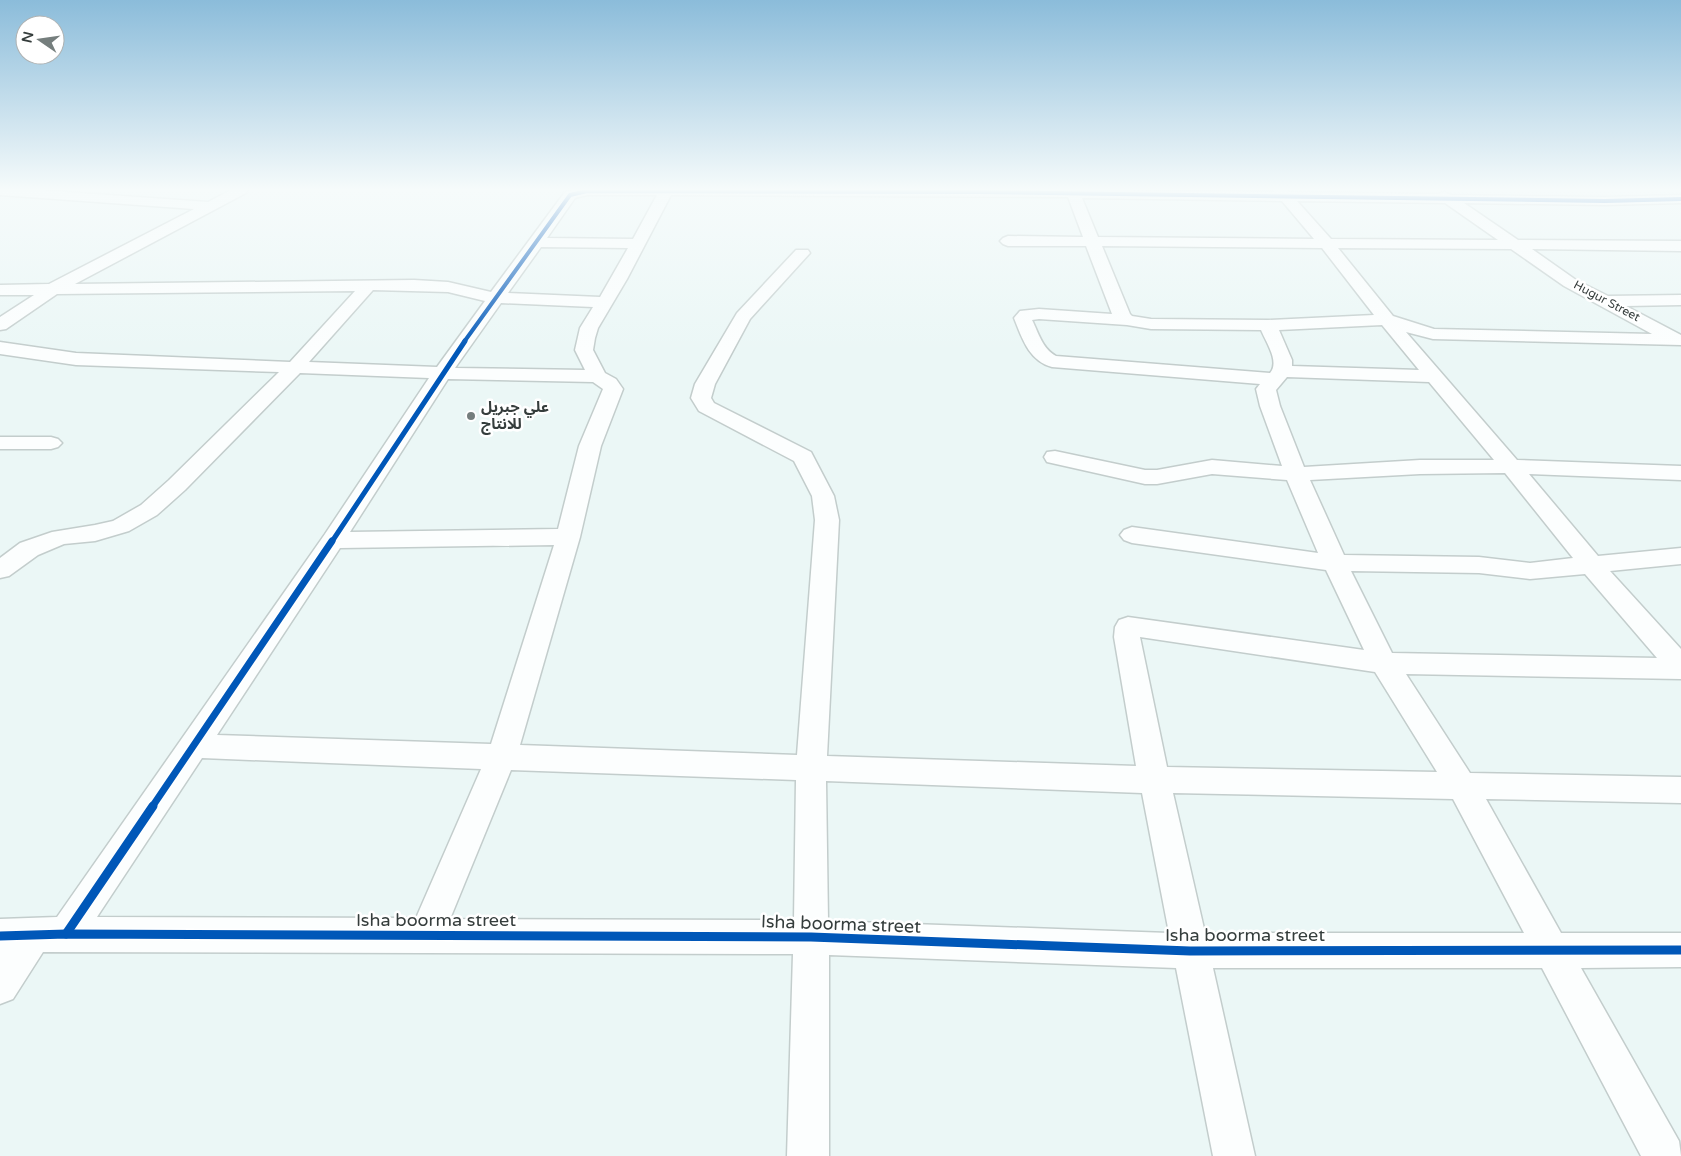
<svg xmlns="http://www.w3.org/2000/svg" width="1681" height="1156" viewBox="0 0 1681 1156" font-family="'Varela Round','Noto Sans Arabic',sans-serif">
	<style>
		.lines { fill: none; stroke-linecap: round; stroke-linejoin: round }
		.minor-casing { stroke: #c3cdcc; stroke-width: 3 }
		.minor { fill: #fcfefe; fill-rule: evenodd }
		.cycleway-far3-casing { stroke: #fff; stroke-width: 5.5 }
		.cycleway-far2-casing { stroke: #fff; stroke-width: 8 }
		.cycleway-far1-casing { stroke: #fff; stroke-width: 10 }
		.cycleway-casing { stroke: #fff; stroke-width: 12 }
		.cycleway-far3 { stroke: #0057b8; stroke-width: 4 }
		.cycleway-far2 { stroke: #0057b8; stroke-width: 5 }
		.cycleway-far1 { stroke: #0057b8; stroke-width: 7 }
		.cycleway { stroke: #0057b8; stroke-width: 9 }
		.poi-dot { fill: #757e7d; stroke: #fff; stroke-width: 2 }
		.labels { text-anchor: middle; dominant-baseline: central; stroke-width: 5; stroke-linejoin: round; paint-order: stroke }
		.far-street-label { font-size: 12px; fill: #353d3c; stroke: #fff }
		.poi-label { font-size: 15px; font-weight: bold; fill: #353d3c; stroke: #fff; text-anchor: start }
		.near-street-label { font-size: 18px; fill: #353d3c; stroke: #fff }
	</style>
	<rect width="100%" height="100%" fill="#ebf7f6"/>
	<g class="lines">
		<g class="minor-casing">
			<g id="minor">
				<path d="M0,190H38L208,202L231,190H248L246,193L75,284L414,280L448,282L491,292L565,192L575,190H1100L1275,192L1273,190H1287L1289,192L1438,194L1444,192L1451,195L1605,197L1681,195V203L1605,205L1464,203L1518,240L1681,241V251L1532,249L1576,280L1608,296L1681,295V305L1626,306L1681,335V345L1433,339L1406,332L1517,460L1681,466V480L1529,474L1598,556L1681,548V564L1610,571L1681,649V679L1406,674L1470,773L1681,777V803L1486,799L1561,933H1681V967L1581,968L1679,1141L1681,1156H1641L1542,968H1213L1255,1156H1213L1176,968L829,955V1156H787L793,954L43,952L13,999L0,1004V919L57,917L325,534L429,378L300,373L185,490L157,515L129,531L95,541L64,544L38,555L9,576L0,578V558L20,543L52,532L95,525L113,521L141,505L169,480L279,372L76,365L0,354V342L76,353L290,362L355,291L57,294L6,329L0,330V317L34,295H0V285L49,284L194,209L0,195ZM587,195H657L633,239L547,238L575,198ZM671,195L1068,197L1083,237L1008,236L1003,238L1000,241L1003,244L1008,246H1086L1112,314L1039,309L1020,311L1014,318C1022,338 1029,361 1052,367L1260,384L1256,389L1260,406L1282,466L1212,460L1157,470H1145L1055,451L1047,452L1044,457L1047,462L1145,484H1157L1212,474L1287,480L1318,553L1132,527L1124,530L1120,535L1124,540L1132,543L1326,570L1364,650L1128,617L1119,620L1115,627L1114,637L1136,766L827,756L839,520L834,496L811,452L714,403L711,398L715,384L750,319L810,253L808,250H796L737,313L695,384L691,398L699,411L794,461L812,496L815,520L797,755L520,745L580,537L601,446L623,389L616,379L605,373L593,350L595,338L598,328L627,279ZM1082,198L1282,201L1314,239L1098,237ZM1297,201L1445,203L1498,240L1331,239ZM1102,246L1322,248L1374,315L1268,320L1151,319L1132,316L1130,314ZM541,247L628,248L600,297L508,293ZM1338,248L1511,249L1564,286L1652,334L1434,329L1393,316ZM373,290L448,292L485,301L437,367L309,362ZM501,303L593,307L580,328L575,350L585,370L455,368ZM1039,319L1127,325L1151,329L1261,330C1266,342 1280,362 1270,373L1056,356C1042,348 1039,334 1032,320ZM1382,325L1419,370L1292,366V360L1279,330ZM1287,377L1429,382L1494,460H1420L1304,467L1280,406L1276,390ZM448,379L593,382L603,389L579,446L558,529L350,532ZM1505,473L1573,558L1530,563L1479,557L1344,555L1310,480L1420,474ZM554,545L491,744L217,735L340,548ZM1351,571L1479,573L1530,579L1585,574L1657,658L1392,653ZM1140,637L1375,672L1437,772L1167,767ZM202,758L481,769L416,918L97,917ZM511,770L796,780L794,920L450,919ZM826,781L1142,793L1169,933L828,921ZM1173,793L1453,799L1524,933H1205Z"/>
				<polygon points="0,437 51,437 58,439 62,443 58,447 51,449 0,449"/>
			</g>
		</g>
		<use href="#minor" class="minor"/>
		<g class="cycleway-far3-casing">
			<polyline id="cycleway-far3" points="464,342 570,195 587,191 979,192 1605,201 1681,199"/>
		</g>
		<g class="cycleway-far2-casing">
			<polyline id="cycleway-far2" points="331,543 465,341"/>
		</g>
		<g class="cycleway-far1-casing">
			<polyline id="cycleway-far1" points="152,807 332,541"/>
		</g>
		<g class="cycleway-casing">
			<g id="cycleway">
				<polyline points="66,934 153,806"/>
				<polyline points="0,936 66,934 811,937 1190,951 1681,950"/>
			</g>
		</g>
		<use href="#cycleway-far3" class="cycleway-far3"/>
		<use href="#cycleway-far2" class="cycleway-far2"/>
		<use href="#cycleway-far1" class="cycleway-far1"/>
		<use href="#cycleway" class="cycleway"/>
	</g>
	<linearGradient id="sky" x2="0" y2="1"><stop stop-color="#8bbcda"/><stop offset="0.54" stop-color="#f6fbfb"/><stop offset="1" stop-color="#f6fbfb" stop-opacity="0"/></linearGradient>
	<rect width="1681" height="351" fill="url(#sky)"/>
	<circle class="poi-dot" cx="471" cy="416" r="5"/>
	<g class="labels">
		<g class="far-street-label">
			<text transform="translate(1607 301) rotate(28)">Hugur Street</text>
		</g>
		<g class="poi-label">
			<text x="481" y="407">علي جبريل<tspan x="481" dy="17">للانتاج</tspan></text>
		</g>
		<g class="near-street-label">
			<text x="436" y="920">Isha boorma street</text>
			<text transform="translate(841 924) rotate(2)">Isha boorma street</text>
			<text x="1245" y="935">Isha boorma street</text>
		</g>
	</g>
	<g transform="translate(40 40) rotate(283)"><circle r="24" fill="#ffffff" stroke="#aeb1b1"/>
	<path d="M0-4L9 19L0 12L-9 19Z" fill="#757e7d"/>
	<text y="-8" font-size="14" font-weight="bold" text-anchor="middle" fill="#353d3c">N</text>
	</g>
</svg>
